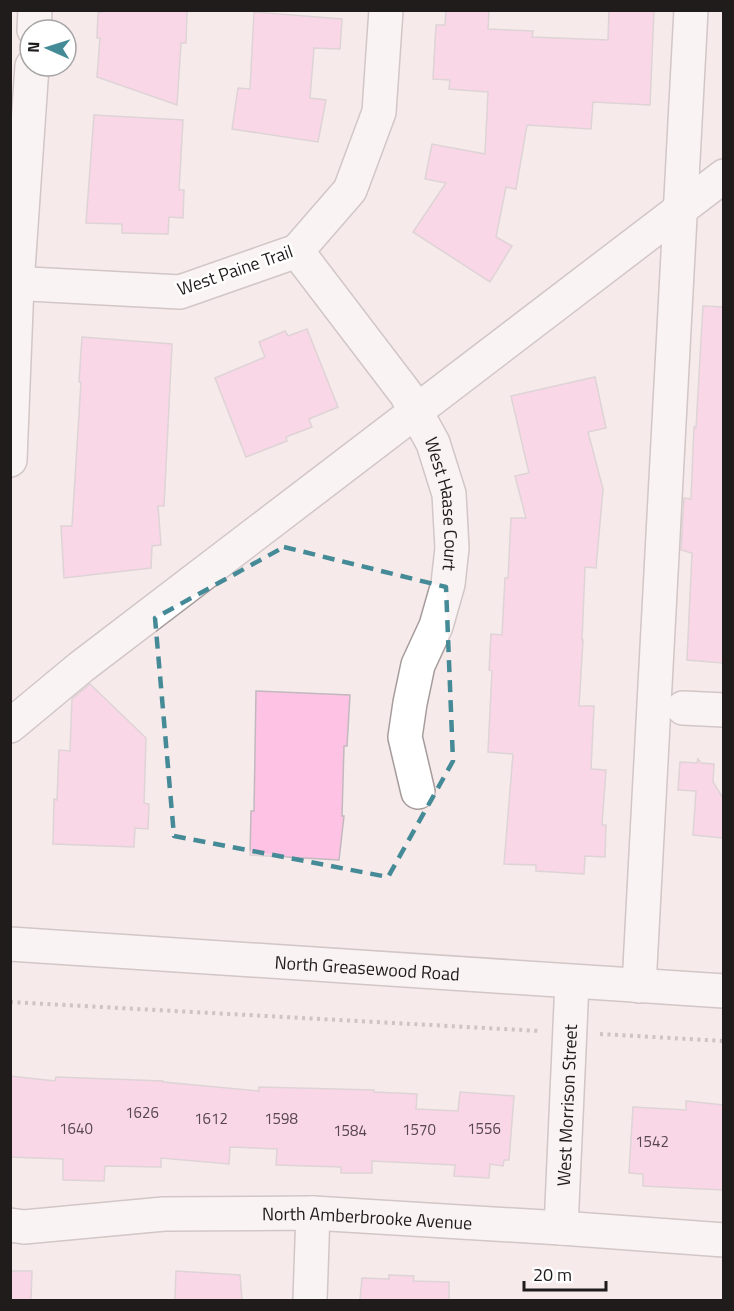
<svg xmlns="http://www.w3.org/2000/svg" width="734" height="1311" viewBox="0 0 734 1311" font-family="'Titillium Web',sans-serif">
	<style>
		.building { fill: #fdc2e4; stroke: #c2b9be; stroke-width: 1.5 }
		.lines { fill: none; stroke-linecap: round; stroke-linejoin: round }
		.minor-casing { stroke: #a69c9c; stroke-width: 36 }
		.path { stroke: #9f9696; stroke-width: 4; stroke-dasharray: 3 4.5; stroke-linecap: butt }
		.minor { stroke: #fff; stroke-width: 33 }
		.marked { fill: none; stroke: #458a97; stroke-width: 4.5; stroke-dasharray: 12 8; stroke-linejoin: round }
		.labels { text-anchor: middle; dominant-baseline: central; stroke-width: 5; stroke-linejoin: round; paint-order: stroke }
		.number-label { font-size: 15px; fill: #57464e }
		.street-label { font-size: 18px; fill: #201c1c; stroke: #fff }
	</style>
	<rect width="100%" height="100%" fill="#f6eaea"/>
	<g class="building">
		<polygon points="108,10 187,10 186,43 181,43 177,105 97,77 100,38 97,38 98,13"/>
		<polygon points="446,10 489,10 488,29 533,31 532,37 608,40 609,10 654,10 650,105 593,102 591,129 527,125 516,189 506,187 496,237 512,246 490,282 413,232 446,183 425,179 432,144 485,154 488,92 449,89 450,80 433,79 436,25 445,25"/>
		<polygon points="254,12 342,19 340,49 314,48 310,98 326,100 318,142 232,129 238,88 250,89"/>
		<polygon points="94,115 183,120 179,190 184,190 183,218 169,217 168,234 122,233 122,224 86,223"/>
		<polygon points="703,306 723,307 723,663 687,660 692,553 681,550 684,498 691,499 694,427 696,428"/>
		<polygon points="307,329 338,407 309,419 312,427 286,437 287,441 246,457 215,378 265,357 259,342 285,331 288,336"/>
		<polygon points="82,337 172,344 164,506 158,506 161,545 152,546 151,568 64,578 61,526 72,526 81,382 79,382"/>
		<polygon points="595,377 606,428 588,432 603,489 596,568 585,567 582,640 583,640 579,706 594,706 591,769 606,770 602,825 606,825 605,857 585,856 584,874 536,871 536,865 504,864 513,754 488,752 492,671 489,670 491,634 502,635 505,578 508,578 511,518 526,518 515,476 529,473 511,396"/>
		<polygon points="90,684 146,738 144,803 149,804 148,829 135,828 134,847 53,844 54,799 57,800 59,750 70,751 72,699"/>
		<polygon points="256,691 350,695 347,746 344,746 342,816 344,816 339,860 250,855 251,811 254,811"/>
		<polygon points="698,759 701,763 714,764 713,782 723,798 723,838 693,835 696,791 678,790 680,762 697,763"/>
		<polygon points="10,1076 55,1081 56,1077 163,1081 163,1082 259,1091 259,1087 374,1090 374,1092 417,1094 416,1109 458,1111 460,1092 514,1096 509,1160 504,1160 503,1166 490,1164 489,1178 454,1176 455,1165 372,1161 372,1173 341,1173 341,1167 276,1165 277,1149 230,1147 229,1164 161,1158 161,1167 105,1166 104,1181 63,1180 63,1159 10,1157"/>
		<polygon points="686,1101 723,1105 723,1190 643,1186 643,1174 629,1173 633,1107 686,1110"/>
		<polygon points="10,1271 32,1271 31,1300 10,1300"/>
		<polygon points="176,1271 240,1275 242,1300 175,1300"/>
		<polygon points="389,1275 414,1276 413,1281 449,1282 449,1300 360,1300 362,1278 389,1279"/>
	</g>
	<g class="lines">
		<g class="minor-casing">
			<g id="minor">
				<polyline points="34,30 35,10"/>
				<path id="s1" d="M297,251L406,394L433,443L449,494L452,548L448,584L436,626L418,665L410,703L405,737L418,792"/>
				<polyline points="10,283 180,292 297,251 350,190 379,112 386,10"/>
				<polyline points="10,460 17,284 32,66"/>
				<polyline points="683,708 724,710"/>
				<polyline points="10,726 81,667 724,176"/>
				<path id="s2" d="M10,944L724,991"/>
				<polyline points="639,986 691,10"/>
				<path id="s3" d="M10,1225L24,1227L164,1214L313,1213L561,1228L724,1240"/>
				<path id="s4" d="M561,1228L572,982"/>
				<polyline points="310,1300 313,1213"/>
			</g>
		</g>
		<g class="path">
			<polyline points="10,1002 540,1031"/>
			<polyline points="600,1034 724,1041"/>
		</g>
		<use href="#minor" class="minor"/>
	</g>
	<path d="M0 0H734V1311H0ZM284,547L446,587L453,761L388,877L174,836L155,618Z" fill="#f6eaea" fill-opacity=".55" fill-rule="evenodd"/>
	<path class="marked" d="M284,547L446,587L453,761L388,877L174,836L155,618Z"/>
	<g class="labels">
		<g class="number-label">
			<text x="142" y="1112">1626</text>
			<text x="211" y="1118">1612</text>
			<text x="281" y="1118">1598</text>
			<text x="76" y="1128">1640</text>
			<text x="484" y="1128">1556</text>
			<text x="419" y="1129">1570</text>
			<text x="350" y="1130">1584</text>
			<text x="652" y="1141">1542</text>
		</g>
		<g class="street-label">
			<text transform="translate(235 270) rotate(-19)">West Paine Trail</text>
			<text stroke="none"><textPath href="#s1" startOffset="298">West Haase Court</textPath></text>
			<text stroke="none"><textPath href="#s2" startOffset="358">North Greasewood Road</textPath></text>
			<text stroke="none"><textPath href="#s4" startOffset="123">West Morrison Street</textPath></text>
			<text stroke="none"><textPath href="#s3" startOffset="358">North Amberbrooke Avenue</textPath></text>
		</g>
	</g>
	<rect width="734" height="1311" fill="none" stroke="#201c1c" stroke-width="24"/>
	<g transform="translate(48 48) rotate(273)"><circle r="28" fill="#ffffff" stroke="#a6a4a4" stroke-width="1.5"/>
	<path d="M0-4.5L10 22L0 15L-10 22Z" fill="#458a97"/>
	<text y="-9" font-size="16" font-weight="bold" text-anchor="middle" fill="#201c1c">N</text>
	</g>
	<path d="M524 1281v9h82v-9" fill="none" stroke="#201c1c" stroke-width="3"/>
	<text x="533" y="1281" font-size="18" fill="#201c1c" stroke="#ffffff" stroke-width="4.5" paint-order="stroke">20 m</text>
</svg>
